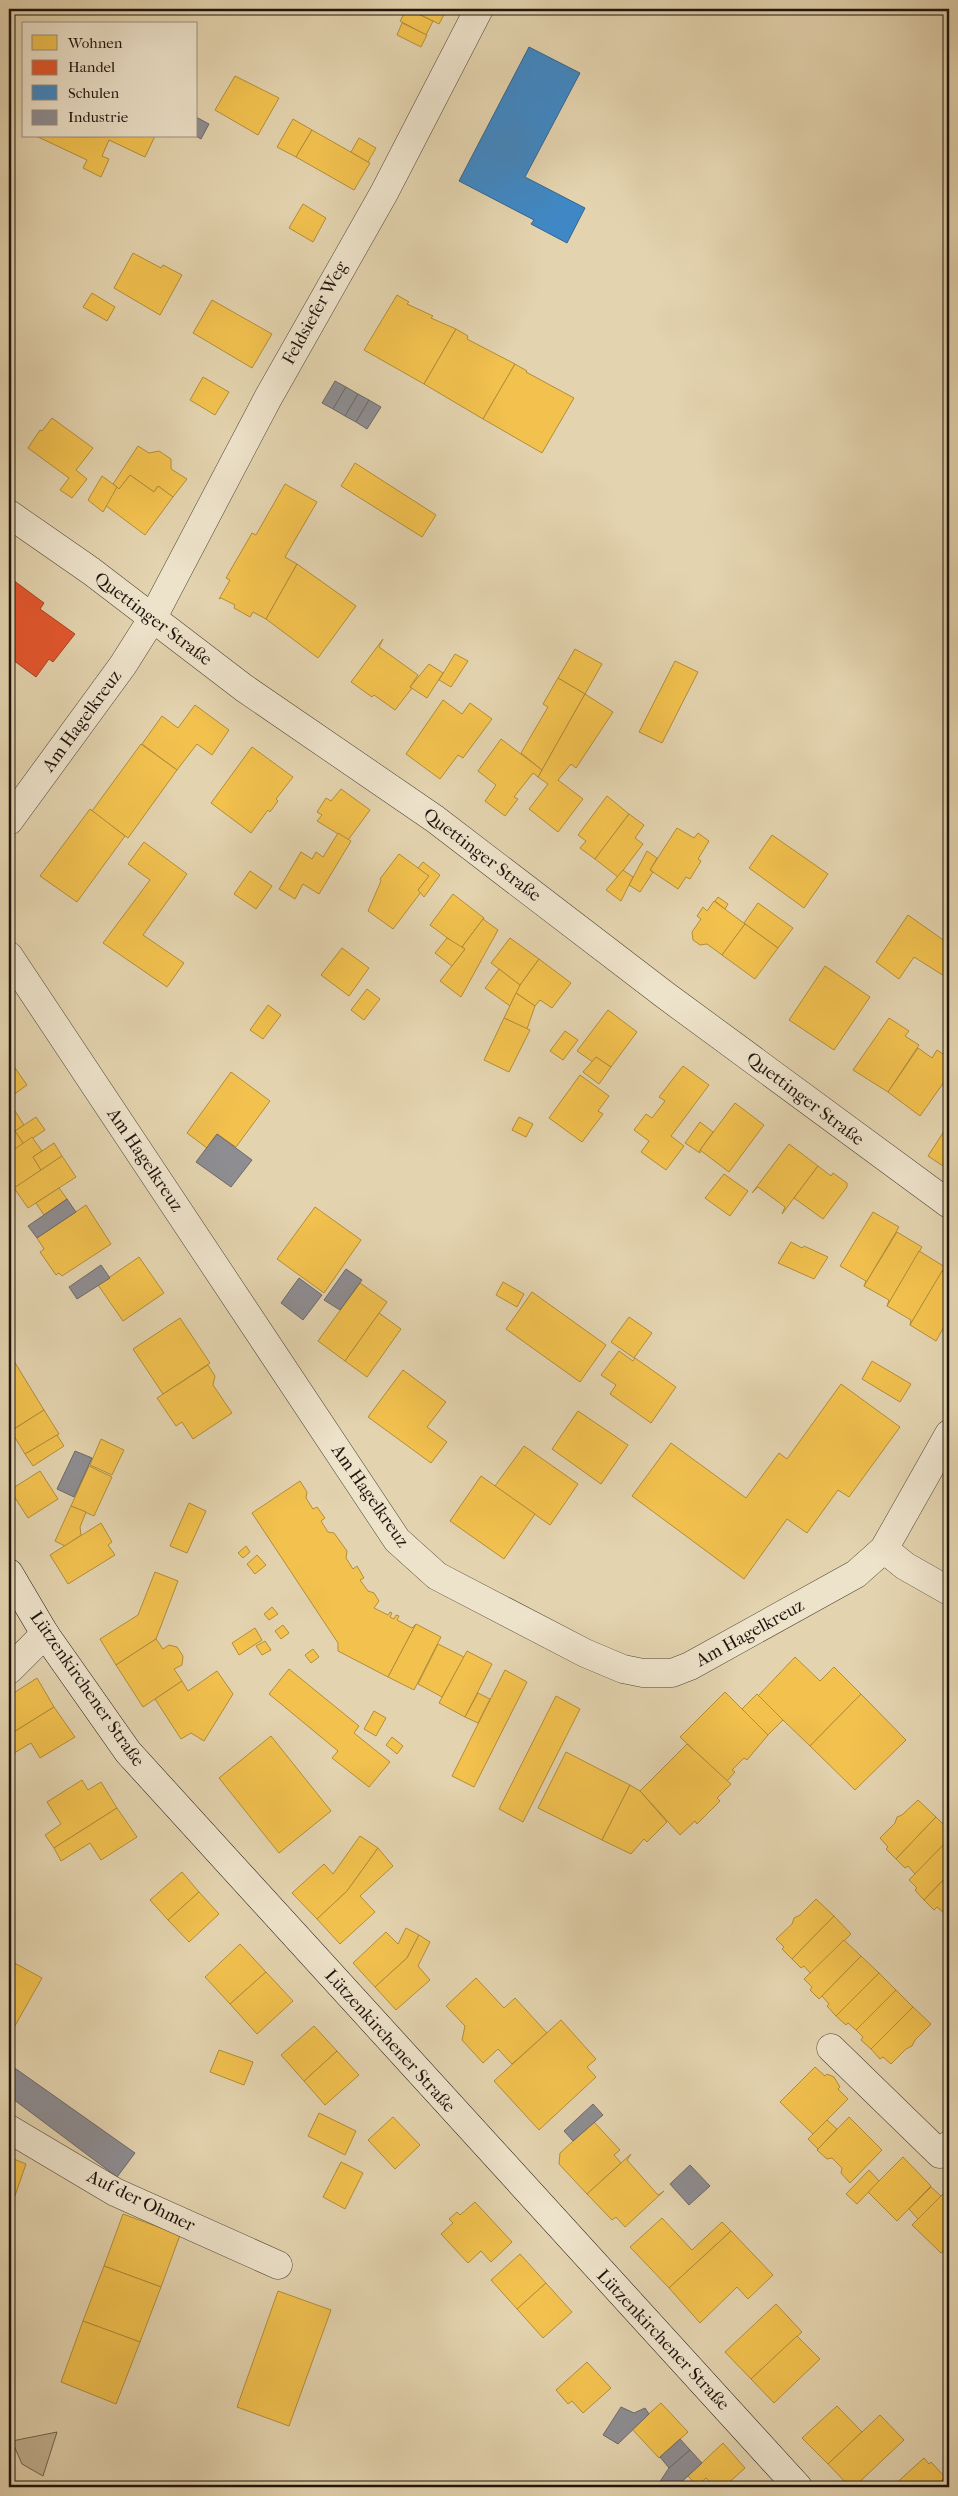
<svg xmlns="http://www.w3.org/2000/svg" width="958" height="2496" viewBox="0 0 958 2496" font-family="'IM FELL French Canon',serif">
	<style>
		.green { fill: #c2b393; stroke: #706450 }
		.homes { fill: #f2c14e; stroke: #b28d3a }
		.shops { fill: #e4572e; stroke: #a94324 }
		.schools { fill: #3f88c5; stroke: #35658e }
		.industry { fill: #8d8d92; stroke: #6c696a }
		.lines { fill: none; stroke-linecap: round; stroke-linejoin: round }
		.minor-casing { stroke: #4f4435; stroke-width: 29 }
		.tertiary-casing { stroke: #4f4435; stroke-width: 29 }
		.secondary-casing { stroke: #1e140d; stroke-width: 29 }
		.minor { stroke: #ede2ca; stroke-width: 28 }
		.tertiary { stroke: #ede2ca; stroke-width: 28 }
		.secondary { stroke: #ede2ca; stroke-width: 28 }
		.labels { text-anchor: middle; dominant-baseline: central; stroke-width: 5; stroke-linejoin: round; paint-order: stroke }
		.street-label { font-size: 18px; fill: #1e140d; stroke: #ede2ca }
	</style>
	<rect width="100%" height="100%" fill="#e3d3ae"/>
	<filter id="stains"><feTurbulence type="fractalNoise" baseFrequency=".004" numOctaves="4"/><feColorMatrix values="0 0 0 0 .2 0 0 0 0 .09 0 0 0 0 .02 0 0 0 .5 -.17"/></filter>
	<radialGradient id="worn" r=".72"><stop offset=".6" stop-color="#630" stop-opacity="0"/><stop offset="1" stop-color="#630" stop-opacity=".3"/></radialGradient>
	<polygon class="green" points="57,2432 43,2476 22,2464 12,2441"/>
	<g class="homes">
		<polygon points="407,9 433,21 426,35 400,21"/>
		<polygon points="409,9 447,9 439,24"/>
		<polygon points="402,23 427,35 421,47 397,35"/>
		<polygon points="235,76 279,98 258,135 215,110"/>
		<polygon points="293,119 312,130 296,157 277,147"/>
		<polygon points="312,130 370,163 354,190 296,157"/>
		<polygon points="36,136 85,137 155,136 145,157 109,140 102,156 109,159 101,177 83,168 87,160"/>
		<polygon points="359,138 376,148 368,162 351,152"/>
		<polygon points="303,204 326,218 313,242 289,228"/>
		<polygon points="133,253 161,268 163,265 182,275 160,315 114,288"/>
		<polygon points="92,293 115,307 107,321 83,307"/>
		<polygon points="397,295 409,302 407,304 433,316 431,318 456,329 424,384 364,350"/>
		<polygon points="212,300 272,334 252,368 193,333"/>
		<polygon points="456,329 468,336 467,339 515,364 483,419 424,384"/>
		<polygon points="515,364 527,371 526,372 574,398 542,453 483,419"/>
		<polygon points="203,377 229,392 215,415 190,400"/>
		<polygon points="52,418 93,448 76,470 87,479 72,498 60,490 69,478 28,448 40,430 42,431"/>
		<polygon points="138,446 149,453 159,451 171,459 171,469 187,479 173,497 158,486 154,492 130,475 119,489 113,484"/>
		<polygon points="355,463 436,515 422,537 341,486"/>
		<polygon points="130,475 154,492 158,486 173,497 145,535 105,505 117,487 119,489"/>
		<polygon points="102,476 117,487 103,512 88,500"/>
		<polygon points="285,484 317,502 285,557 297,564 266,619 253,612 250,617 234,608 235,605 221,598 219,599 230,580 226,578 252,533 256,535"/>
		<polygon points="297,564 356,606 318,658 266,619"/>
		<polygon points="383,639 379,647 418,675 410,687 412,688 395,710 374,695 372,697 351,682"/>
		<polygon points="575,649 602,664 585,694 558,678"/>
		<polygon points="455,654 468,661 451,687 439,680"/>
		<polygon points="675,661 698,672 662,743 639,732"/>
		<polygon points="429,664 443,673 427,698 410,687"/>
		<polygon points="558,678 585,694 542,770 521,753 548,707 543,704"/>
		<polygon points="585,694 613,712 576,768 571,764 558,780 583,799 558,832 529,809 548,784 538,777"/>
		<polygon points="443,700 462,714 470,703 492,719 463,758 458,755 440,779 406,754"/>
		<polygon points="195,705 229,730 212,755 197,744 177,770 142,744 162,716 178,728"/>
		<polygon points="501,739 542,770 538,777 533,773 514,797 518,799 505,816 485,801 496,785 478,771"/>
		<polygon points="141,744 177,770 128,838 92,811"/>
		<polygon points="252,747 293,777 276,799 278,801 270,812 268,810 251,833 211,803"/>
		<polygon points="341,789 370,810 348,840 317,821 322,815 317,812 326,798 331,801"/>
		<polygon points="607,796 629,814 595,859 580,848 586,841 578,835"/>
		<polygon points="90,809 125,836 77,902 40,876"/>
		<polygon points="629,814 644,825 635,838 643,844 618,877 595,859"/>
		<polygon points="677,828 694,838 698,833 709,841 698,859 701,861 690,879 686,877 678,889 650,870"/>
		<polygon points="338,833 351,841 319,894 303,884 295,899 279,889 301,852 312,859 316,852 323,857"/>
		<polygon points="772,835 828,874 804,908 749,868"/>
		<polygon points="144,842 187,874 143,935 184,963 167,987 103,943 150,880 128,864"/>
		<polygon points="647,851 657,858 650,870 653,872 640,892 629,885"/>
		<polygon points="399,854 429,876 418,890 421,892 393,929 368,911 381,881 380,879"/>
		<polygon points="423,862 440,875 424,897 418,890 429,876 418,868"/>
		<polygon points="623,870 633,877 621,901 606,890"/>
		<polygon points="250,871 272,886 256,909 234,894"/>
		<polygon points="453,894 484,918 461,948 430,925"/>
		<polygon points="718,897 728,904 725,909 715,901"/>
		<polygon points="714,901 745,924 722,955 707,944 700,945 693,940 692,932 701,919 697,916 703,907 707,911"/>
		<polygon points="758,903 793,928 778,948 744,923"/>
		<polygon points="908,915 949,944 949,979 914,957 899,979 876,962"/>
		<polygon points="483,919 498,930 461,997 440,981 465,949 462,947"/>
		<polygon points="745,924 778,948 755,979 722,955"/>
		<polygon points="447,938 465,949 452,966 435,953"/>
		<polygon points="510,938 539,959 520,985 491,963"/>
		<polygon points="342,948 369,968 349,996 321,975"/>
		<polygon points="539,959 571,983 552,1008 540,1000 535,1006 515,992"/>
		<polygon points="825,966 870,997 834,1050 789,1020"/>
		<polygon points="499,969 520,985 510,1006 485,988"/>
		<polygon points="367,989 380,999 364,1020 351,1010"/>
		<polygon points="516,993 535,1006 527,1029 504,1018"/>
		<polygon points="268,1005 281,1015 263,1039 250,1030"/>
		<polygon points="608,1010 637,1032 611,1067 596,1057 593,1062 577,1051"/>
		<polygon points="504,1018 530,1030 509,1072 484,1060"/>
		<polygon points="889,1018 909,1031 905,1036 919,1045 888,1092 853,1070"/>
		<polygon points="565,1031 578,1040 563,1060 550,1051"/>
		<polygon points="918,1048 932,1058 937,1050 949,1058 949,1075 920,1116 888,1092"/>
		<polygon points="596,1057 611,1067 599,1084 583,1072"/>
		<polygon points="13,1065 27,1085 9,1098 9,1068"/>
		<polygon points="683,1066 709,1085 671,1136 684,1146 666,1170 641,1152 649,1141 634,1130 646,1114 652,1118 665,1101 659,1097"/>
		<polygon points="231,1072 270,1101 236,1147 217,1134 207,1148 187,1133"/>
		<polygon points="580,1075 609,1096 598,1111 603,1114 582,1142 549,1118"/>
		<polygon points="735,1103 764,1125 729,1172 700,1150"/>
		<polygon points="15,1111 24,1125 15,1131 24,1144 9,1153 9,1115"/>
		<polygon points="36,1117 45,1130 24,1144 15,1131"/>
		<polygon points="519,1117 533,1124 526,1137 512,1130"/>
		<polygon points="700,1122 713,1132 700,1150 700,1153 685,1143"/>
		<polygon points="948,1125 949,1126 949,1170 928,1156"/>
		<polygon points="32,1137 42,1151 33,1157 41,1170 10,1191 9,1153"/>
		<polygon points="54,1143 62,1156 41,1170 33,1157"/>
		<polygon points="789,1144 818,1166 782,1214 785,1207 758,1187 752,1193"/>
		<polygon points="62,1156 76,1177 28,1208 14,1188"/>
		<polygon points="818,1166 831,1176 833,1173 847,1183 847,1187 823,1219 794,1198"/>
		<polygon points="724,1174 748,1191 730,1216 705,1198"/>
		<polygon points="59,1188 67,1199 44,1215 36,1203"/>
		<polygon points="86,1205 111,1244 62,1276 59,1273 56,1275 40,1252 44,1249 37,1238"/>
		<polygon points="315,1207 361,1240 324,1293 277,1259"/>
		<polygon points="873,1212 899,1227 864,1286 866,1281 840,1266"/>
		<polygon points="897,1232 922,1247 887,1306 889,1300 864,1286"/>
		<polygon points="791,1242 802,1248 804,1246 828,1257 814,1279 778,1263"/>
		<polygon points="919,1251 945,1267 910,1325 911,1320 887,1306"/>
		<polygon points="139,1257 164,1293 123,1321 98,1285"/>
		<polygon points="942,1271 949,1275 949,1318 936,1341 910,1325"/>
		<polygon points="503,1282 524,1294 517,1307 496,1295"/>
		<polygon points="360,1283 387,1302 345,1361 318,1341"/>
		<polygon points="532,1292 606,1345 580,1382 506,1329"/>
		<polygon points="379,1313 401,1329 367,1377 345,1361"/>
		<polygon points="629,1317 652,1333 634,1358 611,1342"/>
		<polygon points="180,1318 210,1363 163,1394 133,1349"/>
		<polygon points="619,1351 633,1361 635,1358 676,1387 651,1423 610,1394 616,1385 601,1375"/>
		<polygon points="9,1353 44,1410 9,1432"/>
		<polygon points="872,1361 911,1384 900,1402 862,1379"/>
		<polygon points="208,1365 215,1376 213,1385 232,1413 193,1439 182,1422 176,1426 157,1398"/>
		<polygon points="403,1370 446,1402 427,1427 447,1442 431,1463 368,1417"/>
		<polygon points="841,1384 900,1427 849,1497 838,1490 807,1533 787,1519 744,1579 632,1496 671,1443 746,1498 779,1453 787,1459"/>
		<polygon points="44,1410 59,1434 25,1454 11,1431"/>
		<polygon points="578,1411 628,1445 601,1484 552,1449"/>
		<polygon points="57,1435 64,1446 33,1466 25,1454"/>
		<polygon points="101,1439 124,1450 112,1475 90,1465"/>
		<polygon points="524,1446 578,1484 550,1525 495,1486"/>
		<polygon points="89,1466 112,1477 94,1516 71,1506"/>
		<polygon points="40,1471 58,1499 28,1518 10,1490"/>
		<polygon points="481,1476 535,1514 504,1559 450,1521"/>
		<polygon points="300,1481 307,1492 306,1498 313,1509 317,1507 325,1518 321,1521 328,1532 334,1533 347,1551 346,1558 353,1569 357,1566 364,1578 360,1580 368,1591 374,1593 379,1601 374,1608 388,1615 390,1612 392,1613 390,1617 394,1619 396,1615 399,1616 397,1620 412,1628 416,1624 388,1677 338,1651 338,1643 252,1513"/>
		<polygon points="189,1503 206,1511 187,1553 170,1546"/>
		<polygon points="71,1506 86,1512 80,1527 81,1535 65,1546 55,1541"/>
		<polygon points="101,1523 112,1542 108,1545 115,1555 68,1584 50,1555"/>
		<polygon points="246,1546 250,1552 243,1558 238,1553"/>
		<polygon points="257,1555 266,1565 255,1574 247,1564"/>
		<polygon points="155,1572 178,1581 156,1639 116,1665 100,1639 138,1615"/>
		<polygon points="272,1607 278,1614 269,1620 264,1614"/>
		<polygon points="416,1624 441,1637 414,1690 388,1677"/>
		<polygon points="283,1625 289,1633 281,1639 275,1631"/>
		<polygon points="255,1628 262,1640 239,1655 232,1643"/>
		<polygon points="156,1639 163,1649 169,1645 177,1647 183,1656 182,1665 174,1669 182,1681 143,1707 116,1665"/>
		<polygon points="265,1641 271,1650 262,1655 256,1646"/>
		<polygon points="438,1644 464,1657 442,1697 418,1684"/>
		<polygon points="313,1649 319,1657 311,1663 305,1655"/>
		<polygon points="467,1651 492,1664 465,1717 439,1703"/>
		<polygon points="795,1657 820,1681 834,1667 861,1694 810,1746 758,1696"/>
		<polygon points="289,1669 359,1726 354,1733 390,1762 369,1787 332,1758 338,1751 269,1694"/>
		<polygon points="505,1670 527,1682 474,1787 452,1776"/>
		<polygon points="217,1671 233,1694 204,1741 191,1733 181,1739 155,1699 182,1681 188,1691"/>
		<polygon points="37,1678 54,1707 9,1735 9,1717 13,1714 9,1708 9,1696"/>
		<polygon points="725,1692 768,1735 747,1760 744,1758 732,1770 735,1772 727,1781 680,1737"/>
		<polygon points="478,1693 490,1699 478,1723 465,1717"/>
		<polygon points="757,1694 783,1720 768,1735 742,1709"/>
		<polygon points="861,1694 906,1740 855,1790 810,1746"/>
		<polygon points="556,1696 580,1709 523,1822 499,1809"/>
		<polygon points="54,1707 75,1737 40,1758 31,1743 9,1756 9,1735"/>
		<polygon points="374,1711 386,1718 376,1736 364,1729"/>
		<polygon points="271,1736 331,1811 279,1853 219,1778"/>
		<polygon points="392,1737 403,1746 397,1754 386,1745"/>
		<polygon points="687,1744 731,1784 717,1798 720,1801 697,1824 695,1821 680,1835 640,1791"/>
		<polygon points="566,1752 630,1785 602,1840 538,1808"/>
		<polygon points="82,1780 88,1790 101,1782 117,1808 54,1848 45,1835 61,1824 47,1802"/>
		<polygon points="630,1785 640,1791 667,1822 647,1842 644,1839 631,1854 602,1840"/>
		<polygon points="918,1800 936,1817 896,1859 886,1849 888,1847 880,1838 895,1823 897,1817 902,1815"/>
		<polygon points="117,1808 137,1837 101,1860 90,1843 61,1861 54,1848"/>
		<polygon points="936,1817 949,1830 949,1840 915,1874 908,1866 905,1868 896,1859"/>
		<polygon points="360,1836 378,1848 347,1891 317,1919 292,1893 324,1864 333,1874"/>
		<polygon points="947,1841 949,1843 949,1874 924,1900 915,1890 917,1888 909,1880"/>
		<polygon points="378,1848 393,1866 360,1896 375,1912 340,1944 317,1919 347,1891"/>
		<polygon points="182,1872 199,1892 168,1920 150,1900"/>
		<polygon points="949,1874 949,1910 945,1914 937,1907 934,1910 924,1900"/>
		<polygon points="199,1892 219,1914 189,1942 168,1920"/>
		<polygon points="816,1899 834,1916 792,1959 782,1949 784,1947 776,1939 792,1924 794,1918 800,1915"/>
		<polygon points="834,1916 851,1934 811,1974 804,1966 801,1968 792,1959"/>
		<polygon points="406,1928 419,1935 407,1958 375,1987 353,1963 386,1932 398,1944"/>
		<polygon points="419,1935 430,1942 418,1966 430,1980 396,2010 375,1987 407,1958"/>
		<polygon points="844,1940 861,1956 819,1999 810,1990 812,1987 804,1979"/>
		<polygon points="240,1944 266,1972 230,2004 205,1977"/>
		<polygon points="861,1956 879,1973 836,2016 827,2006 829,2004 822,1996"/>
		<polygon points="9,1960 42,1978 12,2031 9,2029"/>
		<polygon points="266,1972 293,2001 257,2034 230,2004"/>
		<polygon points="879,1973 896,1990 856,2030 848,2023 846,2025 836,2016"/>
		<polygon points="476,1978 504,2008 515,1998 547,2033 512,2064 498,2049 483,2063 462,2040 465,2026 446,2006"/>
		<polygon points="896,1990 913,2007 871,2049 861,2040 863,2037 856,2030"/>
		<polygon points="913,2007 931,2024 915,2040 912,2046 906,2049 891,2064 883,2057 880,2059 871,2049"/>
		<polygon points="561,2020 596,2059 587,2067 596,2077 539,2130 494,2081"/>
		<polygon points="314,2026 337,2051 304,2081 281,2055"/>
		<polygon points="219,2050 253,2062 244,2085 210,2072"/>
		<polygon points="337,2051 359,2075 325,2105 304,2081"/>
		<polygon points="815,2067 825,2076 827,2074 834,2077 840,2087 838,2089 848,2099 813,2134 780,2102"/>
		<polygon points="319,2113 356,2131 345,2155 308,2136"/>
		<polygon points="393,2117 420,2145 395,2169 368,2140"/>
		<polygon points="849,2117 882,2150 850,2183 841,2173 842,2168 832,2158 827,2159 817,2150"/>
		<polygon points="827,2120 837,2129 818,2149 808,2139"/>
		<polygon points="594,2122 620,2150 614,2155 621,2163 587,2194 559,2164 560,2153"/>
		<polygon points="631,2154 627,2160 658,2195 664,2191 625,2227 616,2217 612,2220 587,2194"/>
		<polygon points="9,2157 26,2164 9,2213"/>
		<polygon points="903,2157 931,2186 897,2221 868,2192"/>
		<polygon points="341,2162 363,2173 345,2209 323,2197"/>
		<polygon points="869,2170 879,2181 857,2204 846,2194"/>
		<polygon points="931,2187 941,2196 918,2219 909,2209"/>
		<polygon points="948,2189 949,2246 941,2253 912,2225"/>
		<polygon points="475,2202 512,2242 491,2262 481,2251 468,2263 441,2234 453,2223 449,2219 457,2212 460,2215"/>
		<polygon points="123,2214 180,2235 161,2287 104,2266"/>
		<polygon points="662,2218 692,2250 722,2222 731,2231 669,2288 630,2247"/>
		<polygon points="731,2231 773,2275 748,2299 737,2287 700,2323 669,2288"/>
		<polygon points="520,2254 546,2283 517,2309 491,2280"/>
		<polygon points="104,2266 161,2287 140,2342 83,2321"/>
		<polygon points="546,2283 572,2312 543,2338 517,2309"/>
		<polygon points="278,2291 331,2310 289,2426 237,2407"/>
		<polygon points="776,2304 802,2332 751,2379 725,2352"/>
		<polygon points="83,2321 140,2342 116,2404 61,2382"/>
		<polygon points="797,2336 820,2359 774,2403 751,2379"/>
		<polygon points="587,2362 611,2388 583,2413 572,2401 568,2404 556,2390"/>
		<polygon points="661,2403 688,2432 659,2458 632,2429"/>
		<polygon points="837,2406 862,2432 828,2464 802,2438"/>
		<polygon points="880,2415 904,2440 854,2487 850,2487 828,2464"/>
		<polygon points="723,2443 745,2468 724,2487 715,2487 706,2478 697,2486 688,2476"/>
		<polygon points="924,2458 929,2464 931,2462 945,2477 942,2480 947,2485 944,2487 892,2487"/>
	</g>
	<polygon class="shops" points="9,577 44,603 40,609 75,634 53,662 49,659 36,677 9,657"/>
	<polygon class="schools" points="529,47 580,73 525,177 585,208 567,243 531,224 534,220 459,181"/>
	<g class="industry">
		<polygon points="196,117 209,124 201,139 196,136"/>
		<polygon points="335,381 346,387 333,409 322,403"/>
		<polygon points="346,387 358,394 345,416 333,409"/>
		<polygon points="358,394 369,400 356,422 345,416"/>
		<polygon points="369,400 381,407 367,429 356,422"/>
		<polygon points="217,1134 252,1160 231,1187 196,1162"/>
		<polygon points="67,1199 76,1212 37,1238 28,1226"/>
		<polygon points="101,1265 110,1278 77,1299 69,1287"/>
		<polygon points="346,1269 362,1280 340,1310 324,1300"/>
		<polygon points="299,1278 322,1295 303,1320 281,1303"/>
		<polygon points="75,1451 92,1458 74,1497 57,1489"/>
		<polygon points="9,2064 135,2153 117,2177 9,2096"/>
		<polygon points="593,2104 603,2115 573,2141 564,2131"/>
		<polygon points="690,2165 710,2186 689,2205 670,2184"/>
		<polygon points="621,2407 634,2413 645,2408 649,2414 618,2444 603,2435"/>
		<polygon points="680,2439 690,2450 669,2468 660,2457"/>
		<polygon points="690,2450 702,2463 676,2487 663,2487 659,2483 669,2468"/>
	</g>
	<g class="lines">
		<g class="minor-casing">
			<g id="minor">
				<polyline points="9,821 123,665 152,619 268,398 384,193 479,9"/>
				<polyline points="9,956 397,1540 437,1576 585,1653 623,1669 643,1673 672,1673 690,1666 856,1574 884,1549 949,1434"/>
				<polyline points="884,1549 905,1566 949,1591"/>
				<polyline points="9,1670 45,1634"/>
				<polyline points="831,2048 940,2154 949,2145"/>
				<polyline points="9,2129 115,2192 278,2265"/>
			</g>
		</g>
		<g class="tertiary-casing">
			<polyline id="tertiary" points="9,514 91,571 244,688 435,819 665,995 949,1204"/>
		</g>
		<g class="secondary-casing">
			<polyline id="secondary" points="9,1573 45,1634 128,1752 798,2487"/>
		</g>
		<use href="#minor" class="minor"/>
		<use href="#tertiary" class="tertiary"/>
		<use href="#secondary" class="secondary"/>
	</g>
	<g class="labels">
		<g class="street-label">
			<text transform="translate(315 313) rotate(-61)">Feldsiefer Weg</text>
			<text transform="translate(153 619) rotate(37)">Quettinger Straße</text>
			<text transform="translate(82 721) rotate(-54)">Am Hagelkreuz</text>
			<text transform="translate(482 855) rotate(37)">Quettinger Straße</text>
			<text transform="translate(805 1099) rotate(37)">Quettinger Straße</text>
			<text transform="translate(145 1160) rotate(56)">Am Hagelkreuz</text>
			<text transform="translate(370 1496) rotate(55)">Am Hagelkreuz</text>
			<text transform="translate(750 1633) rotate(-29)">Am Hagelkreuz</text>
			<text transform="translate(87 1689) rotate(55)">Lützenkirchener Straße</text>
			<text transform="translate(390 2041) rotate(48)">Lützenkirchener Straße</text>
			<text transform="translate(141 2201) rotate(26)">Auf der Ohmer</text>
			<text transform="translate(663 2340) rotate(47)">Lützenkirchener Straße</text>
		</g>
	</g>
	<rect width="958" height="2496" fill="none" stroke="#e3d3ae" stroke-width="30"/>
	<rect x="10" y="10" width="938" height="2476" fill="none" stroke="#1e140d" stroke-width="2.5"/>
	<rect x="15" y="15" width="928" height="2466" fill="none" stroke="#1e140d"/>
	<rect x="22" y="22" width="175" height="115" fill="#ede2ca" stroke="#9a907e"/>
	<rect x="32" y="35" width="25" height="15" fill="#f2c14e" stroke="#9a907e"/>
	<text x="68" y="48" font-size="15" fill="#1e140d">Wohnen</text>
	<rect x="32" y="60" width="25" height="15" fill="#e4572e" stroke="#9a907e"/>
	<text x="68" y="72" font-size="15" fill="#1e140d">Handel</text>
	<rect x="32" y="85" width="25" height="15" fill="#3f88c5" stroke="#9a907e"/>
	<text x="68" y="98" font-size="15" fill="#1e140d">Schulen</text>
	<rect x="32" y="110" width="25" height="15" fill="#8d8d92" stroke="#9a907e"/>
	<text x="68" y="122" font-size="15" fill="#1e140d">Industrie</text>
	<rect width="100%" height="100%" filter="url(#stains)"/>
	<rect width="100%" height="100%" fill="url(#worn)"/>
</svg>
